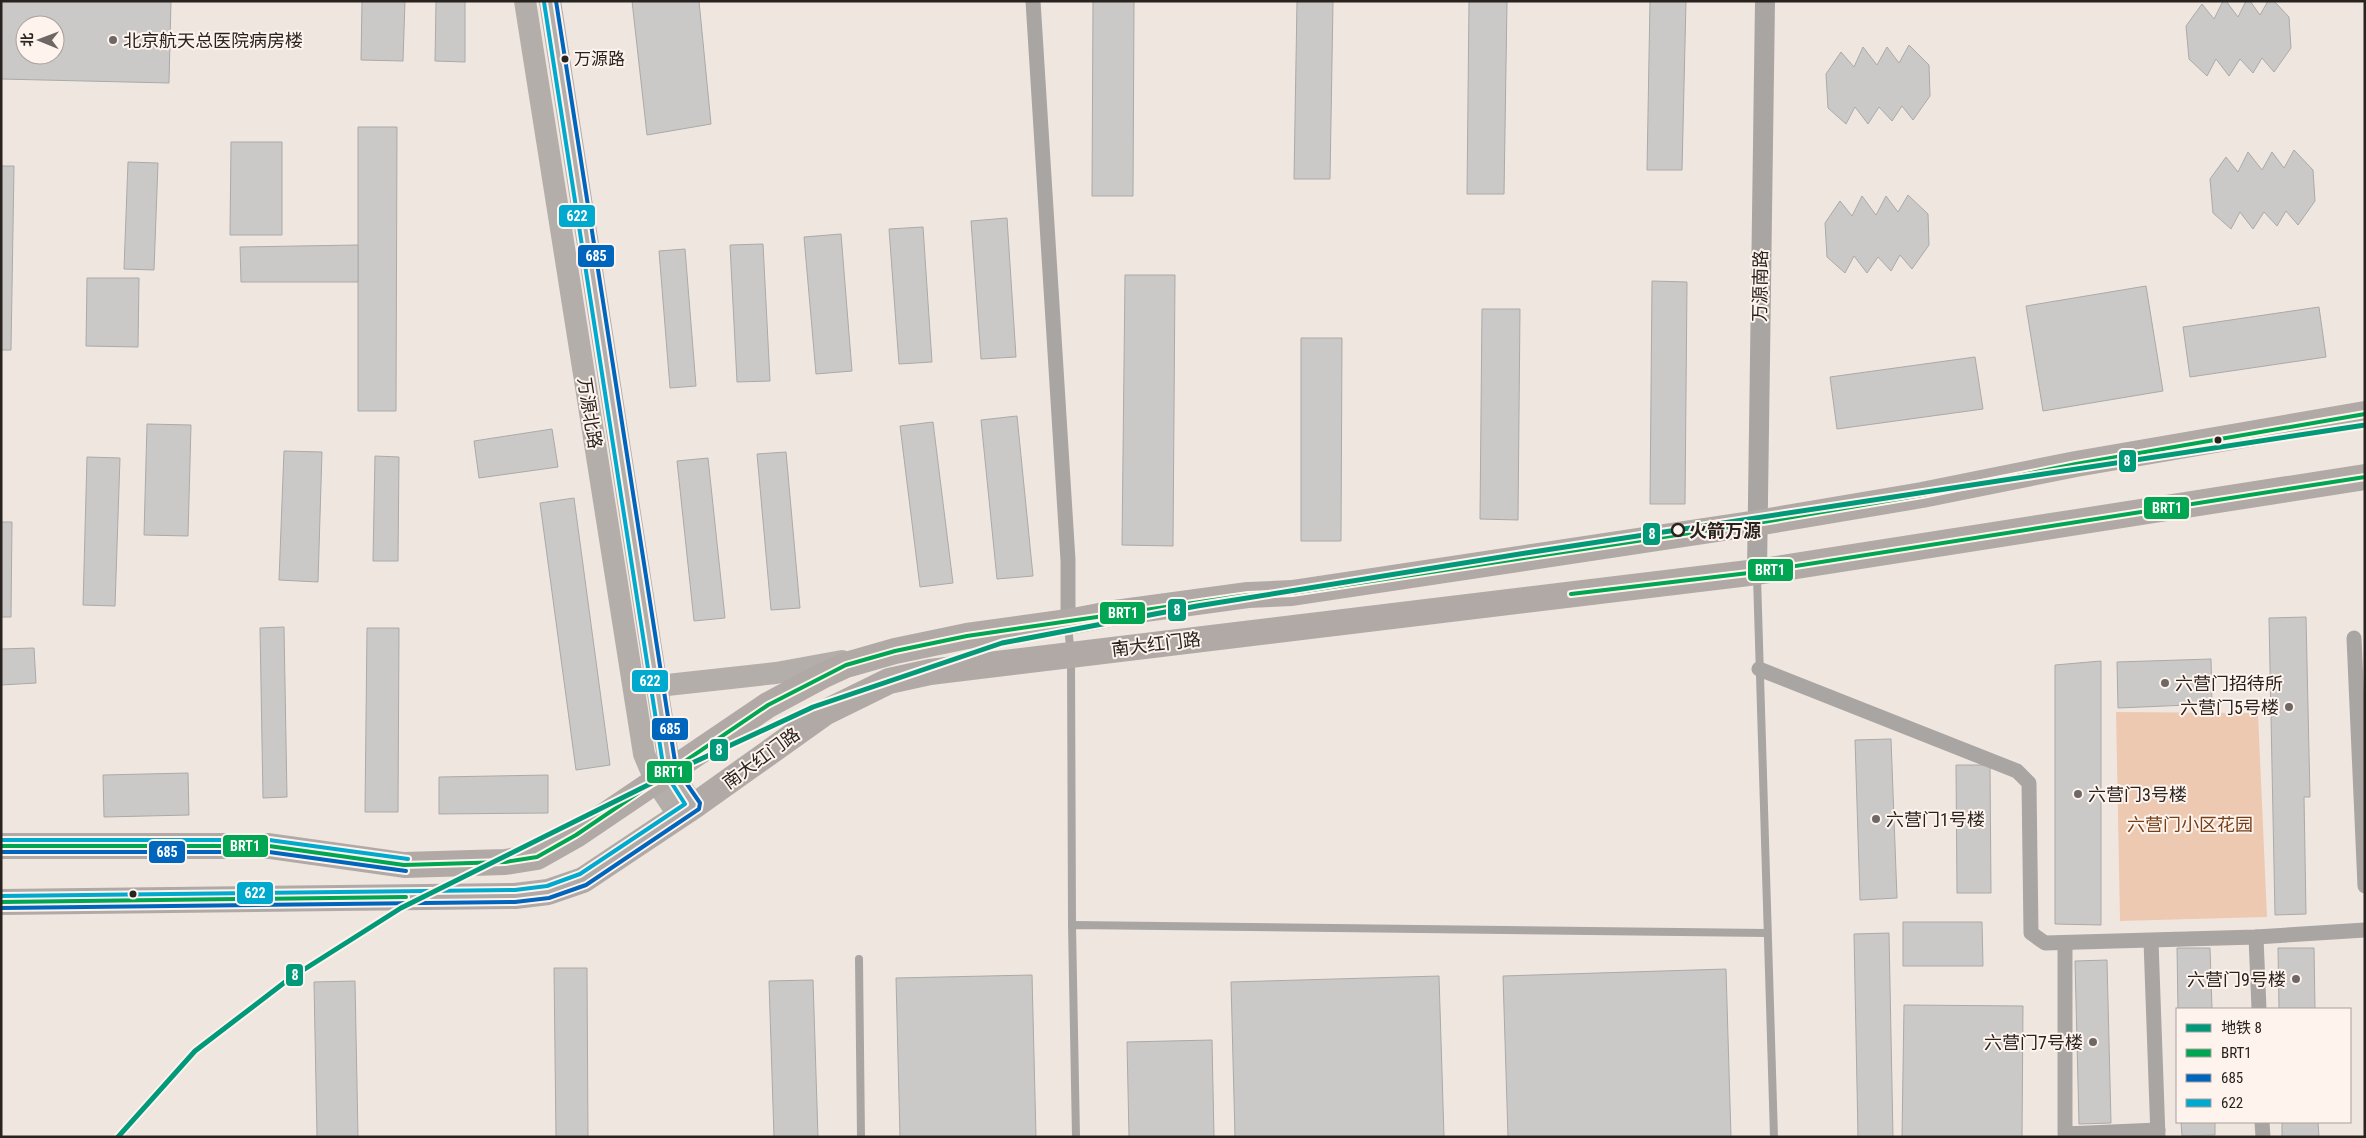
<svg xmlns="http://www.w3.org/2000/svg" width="2366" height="1138" viewBox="0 0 2366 1138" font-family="'Roboto Condensed','Noto Sans SC',sans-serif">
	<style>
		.green { fill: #eec9b2 }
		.building { fill: #cac9c8; stroke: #aaaaa8; fill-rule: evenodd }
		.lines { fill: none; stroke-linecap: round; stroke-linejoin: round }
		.service { stroke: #a9a5a3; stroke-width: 8 }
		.minor { stroke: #a9a5a3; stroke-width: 15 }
		.tertiary { stroke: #a9a5a3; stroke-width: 20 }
		.secondary { stroke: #b4aeaa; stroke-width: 22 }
		.trunk { stroke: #b0a9a6; stroke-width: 26 }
		.bus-1-casing { stroke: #fef3ed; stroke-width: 8 }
		.bus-2-casing { stroke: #fef3ed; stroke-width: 8 }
		.bus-3-casing { stroke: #fef3ed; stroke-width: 8 }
		.bus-1 { stroke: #00a651; stroke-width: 4 }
		.bus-2 { stroke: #0065bd; stroke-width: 4 }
		.bus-3 { stroke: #00a9ce; stroke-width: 4 }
		.metro-1-casing { stroke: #fef3ed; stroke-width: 9 }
		.metro-1 { stroke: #00997a; stroke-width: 5 }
		.poi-dot { fill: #6f6763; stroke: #fef3ed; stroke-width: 2 }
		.bus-dot { fill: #29231f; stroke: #fef3ed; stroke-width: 2 }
		.stop-dot { fill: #fef3ed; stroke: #29231f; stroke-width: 2.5 }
		.labels { text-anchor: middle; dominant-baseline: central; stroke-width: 4; stroke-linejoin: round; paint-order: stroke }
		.bus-label { font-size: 17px; fill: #29231f; stroke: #fef3ed; text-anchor: start }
		.poi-label { font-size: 18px; fill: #29231f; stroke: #fef3ed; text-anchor: start }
		.street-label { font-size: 18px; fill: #29231f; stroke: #fef3ed }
		.stop-label { font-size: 18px; font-weight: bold; fill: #29231f; stroke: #fef3ed; text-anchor: start }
		.park-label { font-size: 18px; fill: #753f18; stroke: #fef3ed }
		.line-badge { stroke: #fef3ed; stroke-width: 2 }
		.badge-label { font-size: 14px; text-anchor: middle; font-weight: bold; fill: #fff }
	</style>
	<rect width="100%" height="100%" fill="#f0e6e0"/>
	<polygon class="green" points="2116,712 2258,713 2267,917 2120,921"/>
	<g class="building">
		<path d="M1,1H171L169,83L1,79ZM25,25H55V55H25Z"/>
		<polygon points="362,1 405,1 403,61 361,60"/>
		<polygon points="436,1 465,1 465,62 435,61"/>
		<polygon points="632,1 699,1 711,124 647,135"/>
		<polygon points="1093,1 1134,1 1133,196 1092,196"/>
		<polygon points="1297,1 1333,1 1330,179 1294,179"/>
		<polygon points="1469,1 1507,1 1504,194 1467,194"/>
		<polygon points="1650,1 1686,1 1682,170 1647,170"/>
		<polygon points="2223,1 2226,1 2238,17 2246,1 2250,1 2260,15 2268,1 2274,1 2289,17 2291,48 2274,72 2262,58 2253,73 2240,59 2229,76 2216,59 2207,76 2189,59 2186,26 2202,4 2214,19"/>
		<polygon points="1909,45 1929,65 1930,96 1913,120 1902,106 1892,121 1879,107 1868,124 1855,107 1846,124 1828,108 1826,74 1841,52 1854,67 1863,47 1877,65 1887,47 1899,63"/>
		<polygon points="358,127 397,127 396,411 358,411"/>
		<polygon points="231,142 282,142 282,235 230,235"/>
		<polygon points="2294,150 2313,170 2315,201 2298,225 2286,211 2277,226 2264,212 2253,229 2240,212 2231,229 2213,213 2210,179 2226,157 2238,172 2248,152 2262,170 2272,152 2284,168"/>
		<polygon points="128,162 158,163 154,270 124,269"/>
		<polygon points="1,166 14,166 11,350 1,350"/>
		<polygon points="1908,195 1928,214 1929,245 1912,269 1900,255 1891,271 1878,257 1867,273 1854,256 1845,273 1827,257 1825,223 1840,201 1852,216 1862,196 1876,215 1886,196 1898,212"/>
		<polygon points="1007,218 1016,357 981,359 971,221"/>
		<polygon points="923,227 932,362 899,364 889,229"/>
		<polygon points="841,234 852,371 816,374 804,237"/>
		<polygon points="763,244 770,381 737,382 730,245"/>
		<polygon points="358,245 358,282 241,282 240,247"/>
		<polygon points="685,249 696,386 670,388 659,251"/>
		<polygon points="1125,275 1175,275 1173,546 1122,545"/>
		<polygon points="87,278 139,278 138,347 86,346"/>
		<polygon points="1652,281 1687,282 1685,504 1650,504"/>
		<polygon points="2146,286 2163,391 2043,411 2026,306"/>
		<polygon points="2319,307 2326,357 2190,377 2183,327"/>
		<polygon points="1482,309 1520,309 1518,520 1480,519"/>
		<polygon points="1301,338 1342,338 1341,541 1301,541"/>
		<polygon points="1975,357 1983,409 1837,429 1830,377"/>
		<polygon points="1017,416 1033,576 997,579 981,420"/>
		<polygon points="933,422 953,583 920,587 900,426"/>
		<polygon points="147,424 191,425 188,536 144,535"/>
		<polygon points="552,429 558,467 479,478 474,441"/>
		<polygon points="284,451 322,452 318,582 279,580"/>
		<polygon points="786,452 800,608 771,610 757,454"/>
		<polygon points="375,456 399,457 398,561 373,561"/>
		<polygon points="87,457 120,458 115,606 83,605"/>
		<polygon points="708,458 725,618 694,621 677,461"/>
		<polygon points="574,498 610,765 576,770 540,503"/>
		<polygon points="1,522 12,522 11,617 1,617"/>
		<polygon points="2306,617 2310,797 2304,797 2306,914 2275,915 2269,618"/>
		<polygon points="284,627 287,797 263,798 260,628"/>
		<polygon points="367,628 399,628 398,812 365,812"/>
		<polygon points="34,648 36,683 1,685 1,649"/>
		<polygon points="2211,659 2212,704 2118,708 2117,662"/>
		<polygon points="2101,661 2101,925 2055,924 2055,665"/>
		<polygon points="1891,739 1897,898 1860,900 1855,740"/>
		<polygon points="1956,765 1990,765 1991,893 1957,893"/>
		<polygon points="188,773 189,815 104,817 103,775"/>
		<polygon points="548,775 548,813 439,814 439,777"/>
		<polygon points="1903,922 1982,922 1983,966 1903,966"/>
		<polygon points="1889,933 1893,1137 1858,1137 1854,934"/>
		<polygon points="2177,948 2210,948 2212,1009 2178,1009"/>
		<polygon points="2278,948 2314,948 2315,1009 2279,1009"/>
		<polygon points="2107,960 2111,1123 2079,1124 2075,961"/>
		<polygon points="554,968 587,968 588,1137 556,1137"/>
		<polygon points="1726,969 1731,1137 1508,1137 1503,976"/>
		<polygon points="1032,975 1036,1137 900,1137 896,978"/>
		<polygon points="1439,976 1444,1137 1235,1137 1231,982"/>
		<polygon points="813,980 818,1137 774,1137 769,981"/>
		<polygon points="355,981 358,1137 317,1137 314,982"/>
		<polygon points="1904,1005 2023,1006 2022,1137 1902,1137"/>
		<polygon points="1212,1040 1214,1137 1129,1137 1127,1042"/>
		<polygon points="2181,1122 2215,1122 2215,1135 2182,1136"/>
		<polygon points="2282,1122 2318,1122 2319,1137 2282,1137"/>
	</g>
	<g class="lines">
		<g class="service">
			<polyline points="1757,577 1774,1137"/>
			<polyline points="1068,627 1071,655 1072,925"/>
			<polyline points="859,959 861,1137"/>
			<polyline points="1076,1137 1072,925 1767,933"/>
		</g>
		<g class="minor">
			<polyline points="1033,1 1068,560 1068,622"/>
			<polyline points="2354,638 2365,886"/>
			<polyline points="1759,669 2017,771 2029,783 2031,933 2045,943 2256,937 2365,930"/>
			<polyline points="2256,937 2259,1009"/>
			<polyline points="2151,941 2158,1137"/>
			<polyline points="2065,943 2065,1134 2158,1130"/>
			<polyline points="2262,1122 2263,1137"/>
		</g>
		<polyline class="tertiary" points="1757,572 1765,1"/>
		<g class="secondary">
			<polyline points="525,1 644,754 655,780 679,816"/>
			<polyline points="550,1 670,770 694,806"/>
			<polyline points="658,686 776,673 842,661"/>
		</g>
		<g class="trunk">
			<polyline points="1,846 269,846 404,865 505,862 537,857 576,835 768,705 822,676 846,665 895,651 967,636 1068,622 1115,613 1248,595 1292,593 1757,523 1922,495 2076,464 2365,414"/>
			<polyline points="1,902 515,896 548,892 583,880 694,806 826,712 889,681 930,672 1757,572 2365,477"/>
		</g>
		<g class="bus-1-casing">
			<g id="bus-1">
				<polyline points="1571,594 1757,572 2365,477"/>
				<polyline points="1,846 269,846 404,865 505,862 537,857 576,835 768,705 846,665 895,651 967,636 1248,595 1292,593 1757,523 1922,495 2076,464 2365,414"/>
				<polyline points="1,902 406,897"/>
			</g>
		</g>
		<g class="bus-2-casing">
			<g id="bus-2">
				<polyline points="1,852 269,852 406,871"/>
				<polyline points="1,908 515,902 549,898 586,885 699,809 700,803 676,768 556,1"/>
			</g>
		</g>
		<g class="bus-3-casing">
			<g id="bus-3">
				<polyline points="1,840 269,840 408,859"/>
				<polyline points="1,896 515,890 547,886 580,874 685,804 664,771 544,2"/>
			</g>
		</g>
		<use href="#bus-1" class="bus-1"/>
		<use href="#bus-2" class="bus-2"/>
		<use href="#bus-3" class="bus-3"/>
		<g class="metro-1-casing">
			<polyline id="metro-1" points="118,1137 195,1051 289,979 401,908 690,764 813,707 1002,643 1197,606 1526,553 2365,425"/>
		</g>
		<use href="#metro-1" class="metro-1"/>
	</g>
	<g class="poi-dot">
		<circle cx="113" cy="40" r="5"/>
		<circle cx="2165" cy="683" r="5"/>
		<circle cx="2289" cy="707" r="5"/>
		<circle cx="2078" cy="794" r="5"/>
		<circle cx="1876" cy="819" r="5"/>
		<circle cx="2296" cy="979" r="5"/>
		<circle cx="2093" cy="1042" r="5"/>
	</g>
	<g class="bus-dot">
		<circle cx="565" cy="59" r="4.5"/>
		<circle cx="2218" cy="440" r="4.5"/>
		<circle cx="133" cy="894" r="4.5"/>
	</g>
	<circle class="stop-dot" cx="1678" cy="530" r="6"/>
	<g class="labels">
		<g class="bus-label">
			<text x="574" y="59">万源路</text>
		</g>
		<g class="poi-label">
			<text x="123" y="40">北京航天总医院病房楼</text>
			<text x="2175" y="683">六营门招待所</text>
			<text x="2279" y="707" text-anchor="end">六营门5号楼</text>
			<text x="2088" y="794">六营门3号楼</text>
			<text x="1886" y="819">六营门1号楼</text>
			<text x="2286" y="979" text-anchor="end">六营门9号楼</text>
			<text x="2083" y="1042" text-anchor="end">六营门7号楼</text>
		</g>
		<g class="street-label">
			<text transform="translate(1760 286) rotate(-89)">万源南路</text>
			<text transform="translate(590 413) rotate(81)">万源北路</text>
			<text transform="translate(1156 644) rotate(-7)">南大红门路</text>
			<text transform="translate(761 758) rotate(-36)">南大红门路</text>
		</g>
		<g class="stop-label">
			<text x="1689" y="530">火箭万源</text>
		</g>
		<g class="park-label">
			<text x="2190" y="824">六营门小区花园</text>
		</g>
	</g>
	<g class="line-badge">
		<rect x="558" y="204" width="38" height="24" rx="5" fill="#00a9ce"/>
		<rect x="577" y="244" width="38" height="24" rx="5" fill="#0065bd"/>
		<rect x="2118" y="449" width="19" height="24" rx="5" fill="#00997a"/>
		<rect x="2143" y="496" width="47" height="24" rx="5" fill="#00a651"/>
		<rect x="1642" y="522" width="19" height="24" rx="5" fill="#00997a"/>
		<rect x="1747" y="558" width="47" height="24" rx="5" fill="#00a651"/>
		<rect x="1167" y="598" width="20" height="24" rx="5" fill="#00997a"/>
		<rect x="1099" y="601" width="47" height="24" rx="5" fill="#00a651"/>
		<rect x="631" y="669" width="38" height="24" rx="5" fill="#00a9ce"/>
		<rect x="651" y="717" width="38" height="24" rx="5" fill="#0065bd"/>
		<rect x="709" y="738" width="20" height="24" rx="5" fill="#00997a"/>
		<rect x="646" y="760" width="47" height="24" rx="5" fill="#00a651"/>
		<rect x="222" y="834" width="47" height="24" rx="5" fill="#00a651"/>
		<rect x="148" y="840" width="38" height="24" rx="5" fill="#0065bd"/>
		<rect x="236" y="881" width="38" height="24" rx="5" fill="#00a9ce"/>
		<rect x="285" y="963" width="19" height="24" rx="5" fill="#00997a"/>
	</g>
	<g class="badge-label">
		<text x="577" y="221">622</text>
		<text x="596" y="261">685</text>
		<text x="2127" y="466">8</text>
		<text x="2167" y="513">BRT1</text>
		<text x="1652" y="539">8</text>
		<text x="1770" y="575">BRT1</text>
		<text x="1177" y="615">8</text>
		<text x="1123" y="618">BRT1</text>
		<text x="650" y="686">622</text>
		<text x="670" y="734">685</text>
		<text x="719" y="755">8</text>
		<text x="669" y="777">BRT1</text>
		<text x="245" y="851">BRT1</text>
		<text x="167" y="857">685</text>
		<text x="255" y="898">622</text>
		<text x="295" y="980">8</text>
	</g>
	<rect width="2366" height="1138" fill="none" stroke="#29231f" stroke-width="5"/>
	<rect x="2176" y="1008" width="175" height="115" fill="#fef3ed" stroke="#a9a09b"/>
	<rect x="2186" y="1024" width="25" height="8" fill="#00997a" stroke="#a9a09b"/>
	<text x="2221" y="1033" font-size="15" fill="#29231f">地铁 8</text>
	<rect x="2186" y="1049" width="25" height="8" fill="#00a651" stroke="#a9a09b"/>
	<text x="2221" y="1058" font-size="15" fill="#29231f">BRT1</text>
	<rect x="2186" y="1074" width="25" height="8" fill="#0065bd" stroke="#a9a09b"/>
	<text x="2221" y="1083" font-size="15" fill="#29231f">685</text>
	<rect x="2186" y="1099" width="25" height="8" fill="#00a9ce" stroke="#a9a09b"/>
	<text x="2221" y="1108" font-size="15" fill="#29231f">622</text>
	<g transform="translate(40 40) rotate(271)"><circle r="24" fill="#fef3ed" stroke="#a9a09b"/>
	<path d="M0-4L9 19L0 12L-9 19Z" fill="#6f6763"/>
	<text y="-8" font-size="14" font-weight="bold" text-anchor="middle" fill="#29231f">北</text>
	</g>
</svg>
